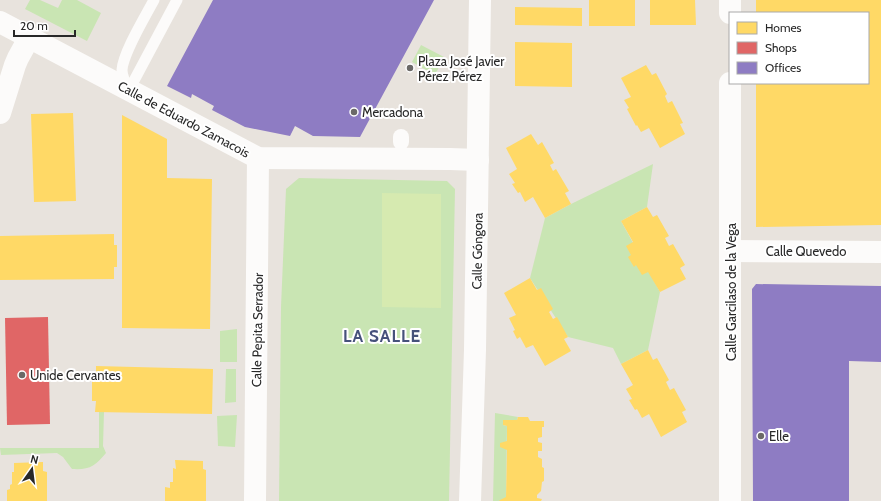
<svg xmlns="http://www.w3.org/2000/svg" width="881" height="501" viewBox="0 0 881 501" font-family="Cabin,sans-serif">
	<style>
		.green { fill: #c9e5b3 }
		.pitch { fill: #d6eab0 }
		.homes { fill: #ffd966 }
		.shops { fill: #e06666 }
		.offices { fill: #8e7cc3 }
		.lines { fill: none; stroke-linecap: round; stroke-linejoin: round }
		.service { stroke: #fcfbfa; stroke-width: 11 }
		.pedestrian { stroke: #fcfbfa; stroke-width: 16 }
		.minor { stroke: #fcfbfa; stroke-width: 22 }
		.poi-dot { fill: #6b6967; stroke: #fff; stroke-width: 1.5 }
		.labels { text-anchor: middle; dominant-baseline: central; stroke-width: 4; stroke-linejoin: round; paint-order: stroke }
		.poi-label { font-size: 13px; fill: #282828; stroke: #fff; text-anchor: start }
		.street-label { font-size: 13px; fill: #282828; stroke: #fff }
		.district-label { font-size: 17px; font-weight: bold; letter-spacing: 1px; fill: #46517b; stroke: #fff }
	</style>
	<rect width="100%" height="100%" fill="#e8e3dd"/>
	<g class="green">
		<polygon points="30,0 40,0 58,8 62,0 77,0 101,13 87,41 25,9"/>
		<polygon points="421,45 444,57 435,75 412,62"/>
		<polygon points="653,164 647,207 621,221 660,292 648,350 621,364 613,348 568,337 530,278 545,218 571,204"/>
		<polygon points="299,178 447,181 455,189 449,501 279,501 281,307 286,189"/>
		<polygon points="237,329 237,362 220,362 220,331"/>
		<polygon points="226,369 236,369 236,402 225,403"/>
		<path d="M99,412H104L103,446L106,453C95,466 90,470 72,469L63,457L57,453L1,455L0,448H99Z"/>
		<polygon points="495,413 518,417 517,420 503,420 503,425 507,426 506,501 493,501"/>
		<polygon points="237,415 235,447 218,446 217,416"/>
	</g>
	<polygon class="pitch" points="382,193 441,194 441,308 382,307"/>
	<g class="homes">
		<rect x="589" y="0" width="46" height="26"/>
		<polygon points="650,0 695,0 696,25 650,25"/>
		<polygon points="756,0 881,0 881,225 756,227 756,83 868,83 868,13 756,13"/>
		<polygon points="515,7 582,8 582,26 515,25"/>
		<polygon points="515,42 572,43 572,87 515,86"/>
		<polygon points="646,65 652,75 656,73 667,94 665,96 668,103 672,101 683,123 680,124 685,134 660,148 649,128 641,132 637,125 636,126 627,109 629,108 624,100 631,97 621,78"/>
		<polygon points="73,113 76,201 34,202 31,114"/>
		<polygon points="122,115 167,139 167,178 212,179 210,329 122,328"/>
		<polygon points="531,134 538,145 542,142 554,163 550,165 553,171 556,169 569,191 565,193 571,204 545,218 533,197 525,202 520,192 518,193 512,184 515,183 509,174 517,169 506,148"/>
		<polygon points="647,207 653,217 657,215 669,236 665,238 669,246 673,244 685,265 680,268 686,279 660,292 648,272 642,275 636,265 634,267 628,257 631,255 626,246 633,242 621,221"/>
		<polygon points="114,234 114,245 117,245 117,267 114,267 114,279 0,280 0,236"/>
		<polygon points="530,278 537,290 541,288 553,309 549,312 553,319 557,317 568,337 564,339 571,351 545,366 533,345 526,348 520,337 517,339 513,331 515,330 509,318 516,315 504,293"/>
		<polygon points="648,350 653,360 657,358 669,380 666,382 670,390 674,388 686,410 682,412 687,422 661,437 649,414 642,418 637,409 635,410 629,400 632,399 626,389 633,385 621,364"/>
		<polygon points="96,366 213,369 212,414 95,412 96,401 92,401 92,379 96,379"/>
		<polygon points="518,417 528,417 530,421 544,421 544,427 542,427 542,437 538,438 538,442 542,443 542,451 538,451 538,457 542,459 542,467 544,468 544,481 542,482 541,491 537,495 537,498 542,499 541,501 499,501 500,500 506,497 507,450 500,447 500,443 507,441 507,426 503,425 503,420 517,420"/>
		<polygon points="175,460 203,461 203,469 206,470 206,501 165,501 165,487 170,488 170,482 173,482 173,468 176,469"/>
		<polygon points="43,462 43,471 47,472 47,501 7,501 7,490 10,489 10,485 12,484 12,472 14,472 14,463"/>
	</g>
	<polygon class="shops" points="48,317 50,424 7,425 5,318"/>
	<g class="offices">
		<polygon points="213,0 434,0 360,137 313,136 295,126 290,136 245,127 212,110 214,106 192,94 191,98 167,86"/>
		<polygon points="756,284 881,286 881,362 849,361 849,501 753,501 752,289"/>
	</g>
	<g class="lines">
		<g class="service">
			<path d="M128,88C125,82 122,76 122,70C123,53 145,17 154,0"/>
			<polyline points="129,90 177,0"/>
		</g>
		<polyline class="pedestrian" points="401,137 401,142"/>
		<g class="minor">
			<polyline points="730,0 730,13"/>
			<polyline points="0,22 258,158 450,159 478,160"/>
			<polyline points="0,113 15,65 18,58 29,38"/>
			<polyline points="731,251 881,252"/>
			<polyline points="255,501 258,158"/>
			<polyline points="470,501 475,350 480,0"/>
			<polyline points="730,501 730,83"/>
		</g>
	</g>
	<g class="poi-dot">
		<circle cx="410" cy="68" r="4"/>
		<circle cx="354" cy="112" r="4"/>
		<circle cx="22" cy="375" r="4"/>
		<circle cx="761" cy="436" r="4"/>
	</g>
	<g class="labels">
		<g class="poi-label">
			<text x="418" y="61">Plaza José Javier<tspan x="418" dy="15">Pérez Pérez</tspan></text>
			<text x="362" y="112">Mercadona</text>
			<text x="30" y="375">Unide Cervantes</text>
			<text x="769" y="436">Elle</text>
		</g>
		<g class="street-label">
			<text transform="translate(184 119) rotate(28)">Calle de Eduardo Zamacois</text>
			<text transform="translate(477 251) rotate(-89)">Calle Góngora</text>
			<text x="806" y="251">Calle Quevedo</text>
			<text transform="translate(731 292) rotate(-90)">Calle Garcilaso de la Vega</text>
			<text transform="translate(257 330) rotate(-89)">Calle Pepita Serrador</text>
		</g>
		<g class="district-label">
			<text x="382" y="336">LA SALLE</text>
		</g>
	</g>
	<rect x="729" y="12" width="140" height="72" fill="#ffffff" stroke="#a9a9a9"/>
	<rect x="737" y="22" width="20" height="12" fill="#ffd966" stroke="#a9a9a9"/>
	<text x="765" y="32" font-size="12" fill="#282828">Homes</text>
	<rect x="737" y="42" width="20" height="12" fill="#e06666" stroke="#a9a9a9"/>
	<text x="765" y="52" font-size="12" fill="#282828">Shops</text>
	<rect x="737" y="62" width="20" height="12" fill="#8e7cc3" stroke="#a9a9a9"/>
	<text x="765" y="72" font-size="12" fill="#282828">Offices</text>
	<g transform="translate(32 469) rotate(14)" stroke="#ffffff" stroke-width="3" paint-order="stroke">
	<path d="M0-3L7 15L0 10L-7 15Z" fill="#282828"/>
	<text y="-6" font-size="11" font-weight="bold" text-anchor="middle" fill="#282828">N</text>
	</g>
	<path d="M14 30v6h61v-6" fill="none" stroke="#282828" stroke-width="2"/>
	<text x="20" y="30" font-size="12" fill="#282828" stroke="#ffffff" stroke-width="3" paint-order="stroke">20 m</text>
</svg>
